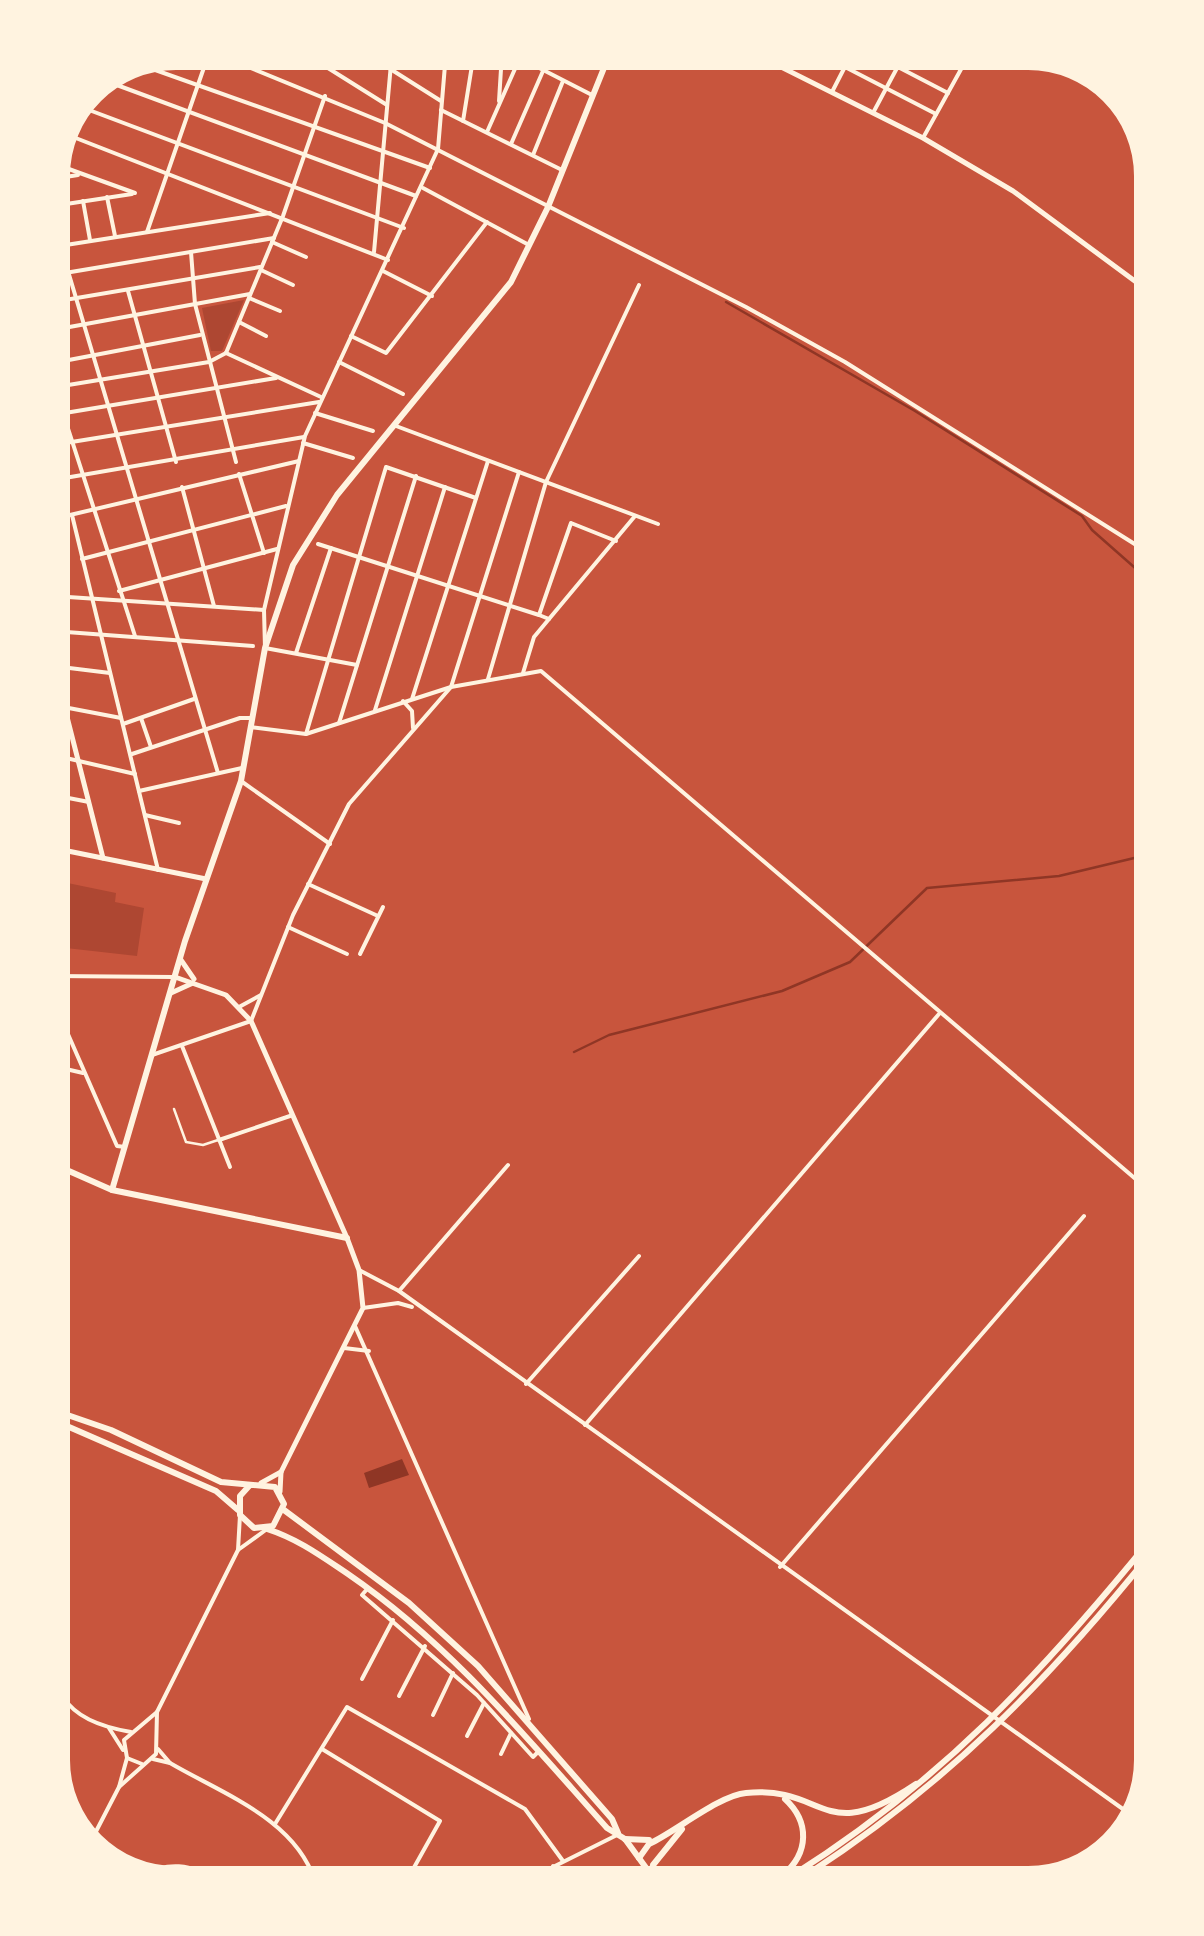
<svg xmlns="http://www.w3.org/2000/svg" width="1204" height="1936" viewBox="0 0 1204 1936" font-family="'Times New Roman',serif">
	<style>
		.green { fill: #ae4732 }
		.water { fill: #8f3625 }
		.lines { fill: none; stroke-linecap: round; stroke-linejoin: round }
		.stream { stroke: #8f3625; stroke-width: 2.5 }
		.pedestrian { stroke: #fff3e0; stroke-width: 2.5 }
		.minor { stroke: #fff3e0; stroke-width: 4 }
		.tertiary { stroke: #fff3e0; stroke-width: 5 }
		.secondary { stroke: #fff3e0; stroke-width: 6 }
		.trunk { stroke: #fff3e0; stroke-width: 6 }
	</style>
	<rect width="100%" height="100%" fill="#c8553d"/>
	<g class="green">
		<polygon points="244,300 222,351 211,351 202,308"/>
		<polygon points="53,880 116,893 115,902 144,908 137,956 57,947"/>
	</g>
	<polygon class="water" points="402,1459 409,1475 369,1488 364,1473"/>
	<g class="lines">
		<g class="stream">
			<polyline points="726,302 915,411 1082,516 1092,530 1151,582"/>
			<polyline points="574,1052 609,1035 782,991 850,962 927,888 1059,876 1151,854"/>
		</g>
		<polyline class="pedestrian" points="174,1109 186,1142 203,1145 218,1140"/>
		<g class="minor">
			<polyline points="214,53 385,123 746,307 845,362 1141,548 1151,563"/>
			<polyline points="304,53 387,105"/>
			<polyline points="365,53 441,101"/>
			<polyline points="510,53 592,95"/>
			<polyline points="871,53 948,93"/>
			<polyline points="923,53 960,69"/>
			<polyline points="144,66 430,168"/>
			<polyline points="255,67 255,53"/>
			<polyline points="845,67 936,114"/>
			<polyline points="106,81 416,196"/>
			<polyline points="832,92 852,53"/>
			<polyline points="499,101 502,53"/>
			<polyline points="81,107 404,228"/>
			<polyline points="441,110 562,170"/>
			<polyline points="873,113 905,53"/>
			<polyline points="463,121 474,53"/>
			<polyline points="487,132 522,53"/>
			<polyline points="68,135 388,260"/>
			<polyline points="923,138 970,53"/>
			<polyline points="511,144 543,71"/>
			<polyline points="533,155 563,81"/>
			<polyline points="55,164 135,193"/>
			<polyline points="53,179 78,175"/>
			<polyline points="423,188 529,245"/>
			<polyline points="107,197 115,236"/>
			<polyline points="83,201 90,240"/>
			<polyline points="53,206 132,194"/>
			<polyline points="53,221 218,773"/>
			<polyline points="147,232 209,53"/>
			<polyline points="272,242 306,257"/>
			<polyline points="53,247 270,213"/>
			<polyline points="191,252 195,304 236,462"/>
			<polyline points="374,252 392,53"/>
			<polyline points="261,270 293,285"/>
			<polyline points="383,271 432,296"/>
			<polyline points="53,275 274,238"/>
			<polyline points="128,291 176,462"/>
			<polyline points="249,298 280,311"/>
			<polyline points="53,302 260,267"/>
			<polyline points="239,322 266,336"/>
			<polyline points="53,330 250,294"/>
			<polyline points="351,336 386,353 487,222"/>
			<polyline points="226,353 283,216 325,96"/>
			<polyline points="226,353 321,397"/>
			<polyline points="339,362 403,394"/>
			<polyline points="53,363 200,335"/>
			<polyline points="53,382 135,636"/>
			<polyline points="56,387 209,362 226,353"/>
			<polyline points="315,413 373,431"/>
			<polyline points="53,415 276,378"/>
			<polyline points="396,426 658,524"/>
			<polyline points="303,443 353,458"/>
			<polyline points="53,445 319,402"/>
			<polyline points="239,474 264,553"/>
			<polyline points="53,480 304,437"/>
			<polyline points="182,487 214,606"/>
			<polyline points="72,515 158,870"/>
			<polyline points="53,519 299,461"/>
			<polyline points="318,544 539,615"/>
			<polyline points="82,559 286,506"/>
			<polyline points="119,591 277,549"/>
			<polyline points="53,596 264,610"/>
			<polyline points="549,619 635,516"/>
			<polyline points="53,631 253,646"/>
			<polyline points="296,653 331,548"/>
			<polyline points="357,665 265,648 264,610 305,436 438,149 446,53"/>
			<polyline points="53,666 110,673"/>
			<polyline points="523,673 534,637 549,619 539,615 571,523 616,541"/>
			<polyline points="488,679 546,482 639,285"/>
			<polyline points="412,699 488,461"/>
			<polyline points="403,701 412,711 413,728"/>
			<polyline points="53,705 121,718"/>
			<polyline points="375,710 445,487"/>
			<polyline points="141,718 151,747"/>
			<polyline points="339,723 416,476"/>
			<polyline points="123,724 194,699"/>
			<polyline points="250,727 306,734 451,687 541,671 1145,1187"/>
			<polyline points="306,734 386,467 476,498"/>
			<polyline points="132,754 240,718 251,718"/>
			<polyline points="53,755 135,774"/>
			<polyline points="241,781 330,844"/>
			<polyline points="139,791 242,768"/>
			<polyline points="53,795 89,802"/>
			<polyline points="145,815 179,823"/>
			<polyline points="308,884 378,916"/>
			<polyline points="288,927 347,954"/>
			<polyline points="360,954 383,907"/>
			<polyline points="53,976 173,977"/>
			<polyline points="53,1000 117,1146 125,1147"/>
			<polyline points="239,1007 261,995"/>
			<polyline points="182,1046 230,1167"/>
			<polyline points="152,1055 251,1021 293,915 349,804 451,687 519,472"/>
			<polyline points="53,1066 83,1073"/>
			<polyline points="53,1098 64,1116"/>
			<polyline points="219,1140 290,1116"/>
			<polyline points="359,1270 399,1291 1134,1817"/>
			<polyline points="399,1291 508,1165"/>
			<polyline points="363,1308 398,1303 412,1307"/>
			<polyline points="355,1326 529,1719"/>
			<polyline points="344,1348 369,1351"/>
			<polyline points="526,1384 639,1256"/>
			<polyline points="585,1425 939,1014"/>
			<polyline points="238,1550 267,1529"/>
			<polyline points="780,1567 1084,1216"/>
			<polyline points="368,1588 362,1595 477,1695 533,1757 537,1753"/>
			<path d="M53,1620L64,1698C77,1719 107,1728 131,1732"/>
			<polyline points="362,1679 393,1620"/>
			<polyline points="399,1696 425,1646"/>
			<polyline points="433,1715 453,1673"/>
			<polyline points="109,1728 123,1750"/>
			<polyline points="467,1736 484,1703"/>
			<polyline points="158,1749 170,1763"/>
			<polyline points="322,1749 440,1821 407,1880"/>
			<polyline points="501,1754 511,1733"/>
			<path d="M153,1759L170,1763C223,1794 295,1819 315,1881"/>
			<polyline points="142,1764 127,1758 124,1740 157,1712"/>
			<polyline points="119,1787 156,1754 157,1712 238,1550 240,1515"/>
			<polyline points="275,1824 347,1707 525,1809 563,1861"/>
			<polyline points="90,1843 119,1787 127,1758"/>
			<polyline points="553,1866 567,1878"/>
			<path d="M143,1875C165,1863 194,1861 211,1883"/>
			<polyline points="359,1875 369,1880"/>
			<polyline points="593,1877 598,1870 606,1877"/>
			<polyline points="531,1878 619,1834"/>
		</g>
		<g class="tertiary">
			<polyline points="753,53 923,138 1013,191 1151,293"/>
			<polyline points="53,662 103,858"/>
			<polyline points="53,848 206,879"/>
			<polyline points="181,960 194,979"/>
			<polyline points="175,977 226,995 251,1021 347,1238 359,1270 363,1308 281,1472 280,1492"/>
			<polyline points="171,993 193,983"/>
			<polyline points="261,1483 281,1472"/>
		</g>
		<g class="secondary">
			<polyline points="53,1164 112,1190 347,1238"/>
			<polyline points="112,1190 185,941 241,781 265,648 293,565 337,495 511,282 548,207 610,53"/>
			<polyline points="53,1410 111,1430 221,1482 275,1487 284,1504 273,1526 254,1528 240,1515 240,1496 250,1485"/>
			<polyline points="53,1420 216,1491 238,1510"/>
			<polyline points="284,1510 409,1603 478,1666 612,1819 618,1833"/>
			<path d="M267,1529C298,1539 321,1556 348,1574C450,1644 525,1736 607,1828L625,1839L652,1876"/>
		</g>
		<g class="trunk">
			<polyline points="625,1839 649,1840"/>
			<path d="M639,1858L649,1844C675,1832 720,1795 746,1793C827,1785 821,1848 916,1784"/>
			<path d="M808,1874C948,1783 1047,1682 1151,1553"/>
			<polyline points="651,1875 653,1865 682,1829"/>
			<path d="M783,1875C809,1853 810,1822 785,1799"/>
			<path d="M793,1875C942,1781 1041,1674 1151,1539"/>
		</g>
	</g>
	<path d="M0 0H1204V1936H0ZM176 70H1028A106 106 0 0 1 1134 176V1760A106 106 0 0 1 1028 1866H176A106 106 0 0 1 70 1760V176A106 106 0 0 1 176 70Z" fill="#fff3e0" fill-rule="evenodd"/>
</svg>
